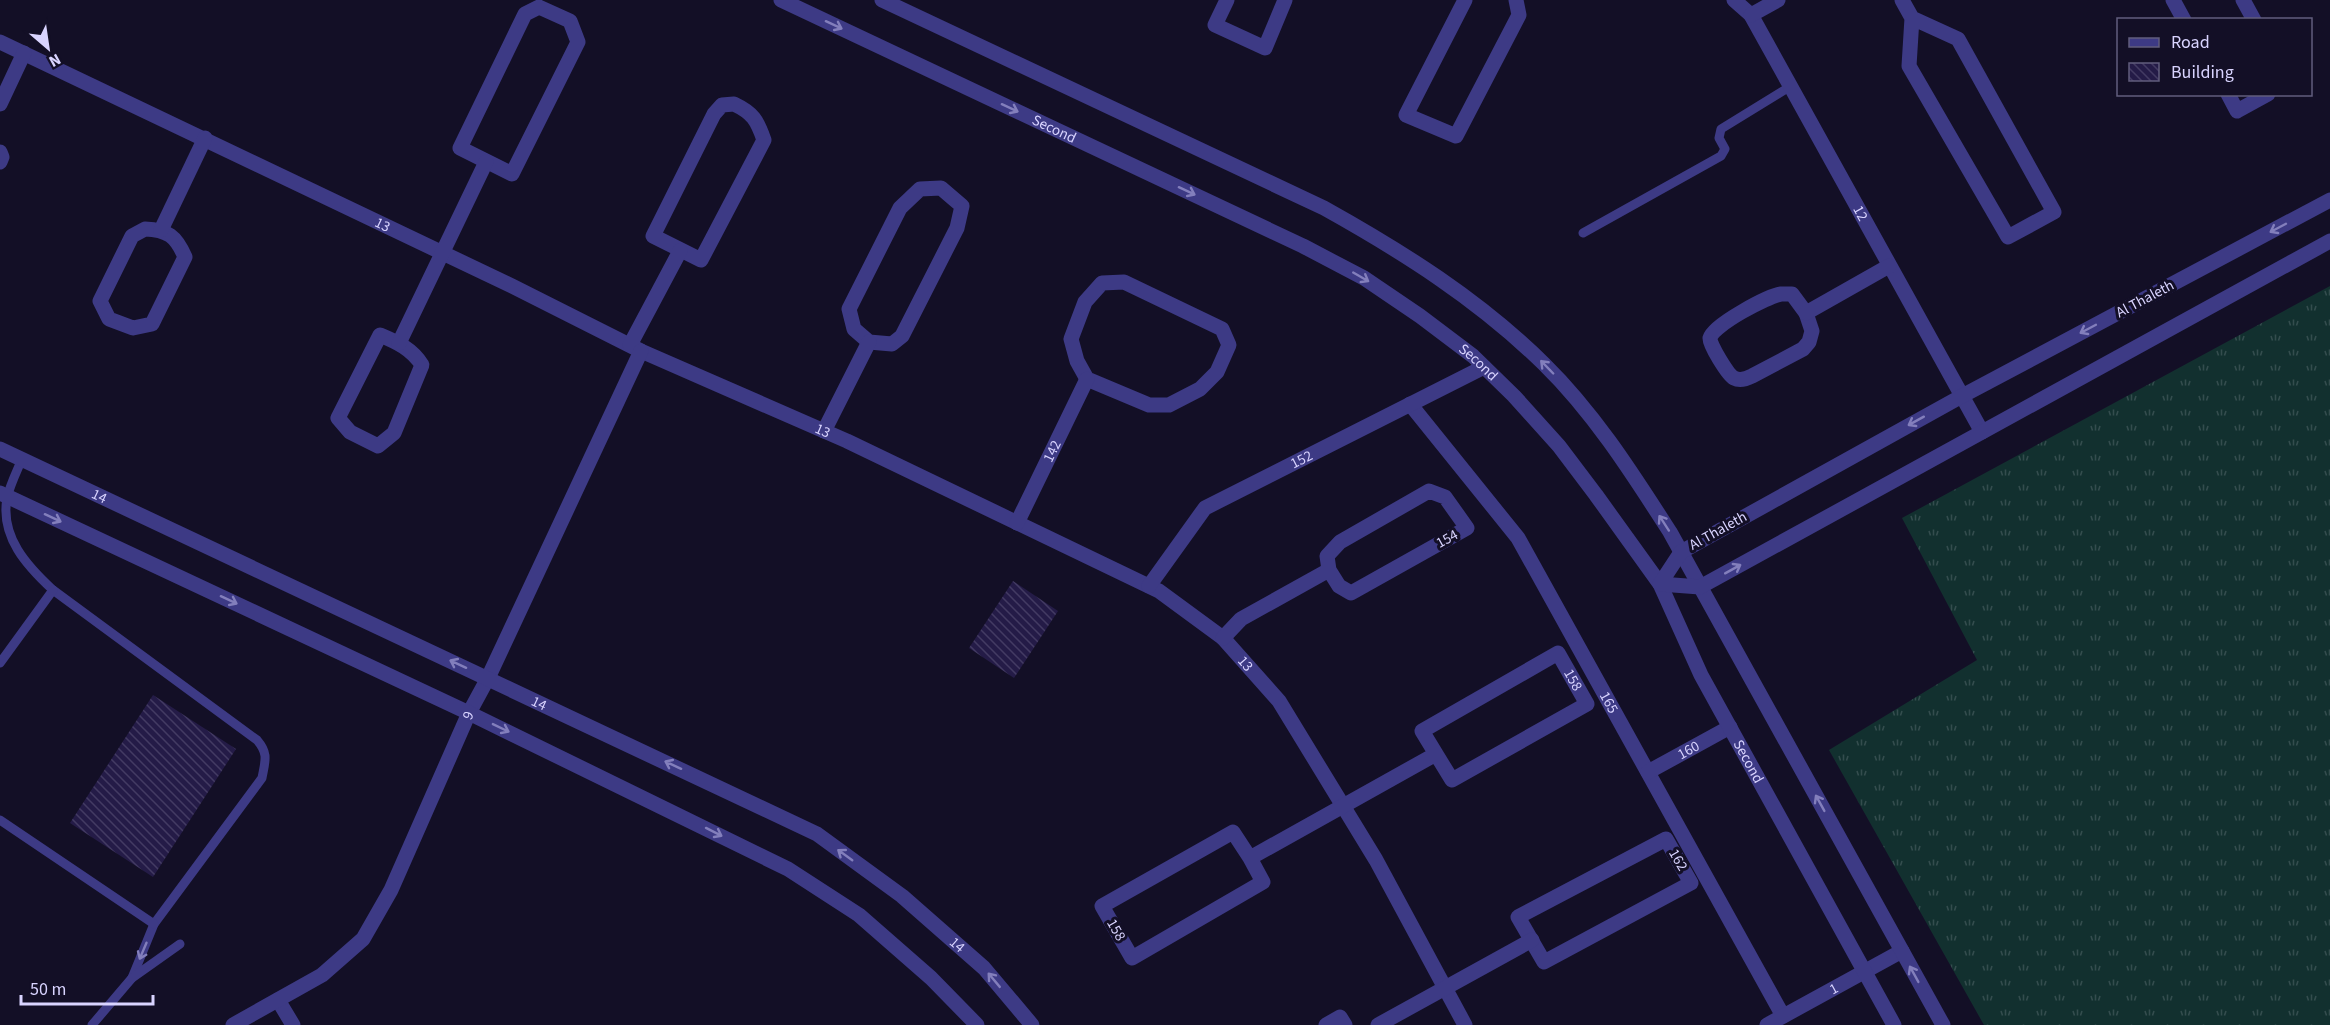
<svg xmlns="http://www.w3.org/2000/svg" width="2330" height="1025" viewBox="0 0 2330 1025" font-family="'Source Sans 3',sans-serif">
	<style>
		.grass { fill: url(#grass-tufts) }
		.building { fill: url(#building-back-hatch) }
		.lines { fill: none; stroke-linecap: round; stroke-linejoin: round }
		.service { stroke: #3d3a85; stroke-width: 9 }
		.minor { stroke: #3d3a85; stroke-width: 15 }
		.tertiary { stroke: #3d3a85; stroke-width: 15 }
		.oneway { stroke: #837fbc }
		.labels { text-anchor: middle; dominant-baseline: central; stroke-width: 6; stroke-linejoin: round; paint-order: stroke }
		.street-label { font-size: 15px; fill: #d9d4ff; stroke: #130f26 }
	</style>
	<defs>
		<pattern id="grass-tufts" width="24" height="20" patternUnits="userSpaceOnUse" patternTransform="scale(1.5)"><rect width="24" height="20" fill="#12302f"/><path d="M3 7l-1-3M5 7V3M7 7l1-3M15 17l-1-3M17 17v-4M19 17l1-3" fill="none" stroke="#344d4e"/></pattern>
		<pattern id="building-back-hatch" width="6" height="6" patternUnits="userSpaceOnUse" patternTransform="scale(1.5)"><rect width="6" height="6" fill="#241b47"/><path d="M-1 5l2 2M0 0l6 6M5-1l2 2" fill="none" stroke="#433b63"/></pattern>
	</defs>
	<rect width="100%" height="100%" fill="#130f26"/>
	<polygon class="grass" points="2330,286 2330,1025 1984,1025 1829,750 1977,660 1902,518"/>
	<g class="building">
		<polygon points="1013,581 1058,611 1014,678 969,648"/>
		<polygon points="153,695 236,749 153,877 70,823"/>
	</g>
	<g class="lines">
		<g class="service">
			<polyline points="1583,233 1721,156 1725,149 1719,138 1721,129 1791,86"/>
			<path d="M22,459C17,471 10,485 7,498C0,537 27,566 53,590L257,740C269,754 265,761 262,778L154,924L132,978"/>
			<polyline points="0,663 53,590"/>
			<polyline points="0,820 154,924"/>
			<polyline points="92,1025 132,978 180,944"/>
		</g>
		<g class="minor">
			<polyline points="1227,0 1215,25 1265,48 1285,0"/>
			<polyline points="1465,0 1406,115 1456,136 1519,15 1516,0"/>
			<path id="s1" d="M1734,0L1751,15L1982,432"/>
			<polyline points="1902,0 1912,18 1909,66 2008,237 2054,212 1958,39 1912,18"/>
			<polyline points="2173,0 2184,20"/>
			<polyline points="2243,0 2254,20"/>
			<polygon points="539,7 570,21 578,42 512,174 460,148 525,14"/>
			<polyline points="1751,15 1778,0"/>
			<path id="s2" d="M0,42L512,286L641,351L847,441L1159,591L1223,638L1279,701L1376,860L1465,1025"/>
			<polyline points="2228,94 2237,111 2268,94"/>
			<polyline points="0,104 24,53"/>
			<path d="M734,104C753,113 757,120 764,140L701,260L653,236L714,114L722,105Z"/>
			<polyline points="0,152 2,157 0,162"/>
			<polygon points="941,188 962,206 957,228 902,336 892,344 869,342 854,329 849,309 900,208 920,189"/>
			<path d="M145,229C168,230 176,236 185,257L152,324L133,328L109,319L100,301L132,236Z"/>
			<polyline points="161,230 205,138"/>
			<polygon points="1124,282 1222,329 1229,345 1217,372 1200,389 1169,405 1149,405 1087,379 1077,361 1071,339 1085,302 1102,283"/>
			<path d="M1781,294H1792L1806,313L1812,331L1809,342L1803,349L1752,376C1746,379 1740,381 1734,378C1728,375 1709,344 1710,338C1713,325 1768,296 1781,294Z"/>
			<polyline points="1806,313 1889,266"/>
			<path d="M380,335C397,342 412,349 422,365L394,433L378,446L350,432L338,418Z"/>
			<polyline points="399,343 486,162"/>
			<polyline points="630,345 680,251"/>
			<path id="s3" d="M1410,404L1518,538L1783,1016"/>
			<polyline points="824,431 869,342"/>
			<path id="s4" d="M1017,523L1087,379"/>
			<path id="s5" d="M1149,586L1205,508L1484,367"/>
			<polyline points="1223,638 1241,619 1329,570 1327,556 1340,542 1429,491 1445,497 1467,528 1351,593 1339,586 1329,570"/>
			<path id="s6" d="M1648,772L1730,727"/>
			<polygon points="1666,839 1691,883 1544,962 1518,917"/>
			<path id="s7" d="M1250,858L1263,882L1132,958L1102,906L1233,832L1250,858L1436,754L1422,731L1558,653L1587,704L1452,780L1436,754"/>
			<polyline points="278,1000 293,1025"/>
			<path id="s8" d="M233,1025L322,975L363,939L391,890L469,713L488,678L641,351"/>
			<polyline points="1326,1025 1340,1017 1345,1025"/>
			<polyline points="1378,1025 1532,940"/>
			<path id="s9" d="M1767,1025L1902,951"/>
		</g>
		<g class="tertiary">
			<path id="s10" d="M781,0L1303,246L1364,278L1420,316L1473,356L1514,396L1559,446L1596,495L1660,584L1701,675L1894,1025"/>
			<path d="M882,0L1324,208C1403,252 1479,300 1544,364C1594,413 1632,473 1670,532L1943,1025"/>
			<polyline points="2330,200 1962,396 1681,552 1660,584 1700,587 2330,241"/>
			<path id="s11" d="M0,449L817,834L902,896L984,968L1032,1025"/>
			<polyline points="0,493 469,713 788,869 859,915 931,978 977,1025"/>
		</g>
	</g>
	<defs><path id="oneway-shaft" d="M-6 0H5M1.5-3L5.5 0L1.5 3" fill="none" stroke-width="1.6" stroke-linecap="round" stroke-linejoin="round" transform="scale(1.5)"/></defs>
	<g class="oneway">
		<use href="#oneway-shaft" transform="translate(834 25) rotate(25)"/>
		<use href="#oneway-shaft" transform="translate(1010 108) rotate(25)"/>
		<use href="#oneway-shaft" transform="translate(1187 191) rotate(25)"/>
		<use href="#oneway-shaft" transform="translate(2278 228) rotate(152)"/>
		<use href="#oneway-shaft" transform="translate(1361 277) rotate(30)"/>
		<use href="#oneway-shaft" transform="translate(2088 329) rotate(152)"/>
		<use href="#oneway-shaft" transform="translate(1547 367) rotate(-134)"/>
		<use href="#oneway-shaft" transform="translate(1916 421) rotate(151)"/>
		<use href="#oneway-shaft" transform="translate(53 518) rotate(25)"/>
		<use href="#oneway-shaft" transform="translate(1664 523) rotate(-123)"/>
		<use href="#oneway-shaft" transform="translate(1733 569) rotate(-29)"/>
		<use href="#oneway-shaft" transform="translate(229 600) rotate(25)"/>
		<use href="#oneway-shaft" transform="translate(458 664) rotate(-155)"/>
		<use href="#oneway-shaft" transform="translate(501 728) rotate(26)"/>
		<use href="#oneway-shaft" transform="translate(673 765) rotate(-155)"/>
		<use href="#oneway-shaft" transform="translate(1820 803) rotate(-119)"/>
		<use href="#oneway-shaft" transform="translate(714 832) rotate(27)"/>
		<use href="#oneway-shaft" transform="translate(845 855) rotate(-144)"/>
		<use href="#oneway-shaft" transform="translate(143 951) rotate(113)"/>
		<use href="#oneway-shaft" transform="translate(1914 974) rotate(-119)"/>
		<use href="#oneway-shaft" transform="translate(994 980) rotate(-130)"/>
	</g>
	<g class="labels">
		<g class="street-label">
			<text stroke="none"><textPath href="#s10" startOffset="302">Second</textPath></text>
			<text stroke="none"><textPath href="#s1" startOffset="249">12</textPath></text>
			<text stroke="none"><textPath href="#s2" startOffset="424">13</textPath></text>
			<text transform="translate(2145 299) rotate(-28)">Al Thaleth</text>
			<text stroke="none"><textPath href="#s10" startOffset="788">Second</textPath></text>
			<text stroke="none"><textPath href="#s2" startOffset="910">13</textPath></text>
			<text stroke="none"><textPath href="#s4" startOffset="80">142</textPath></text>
			<text stroke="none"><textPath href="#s5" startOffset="204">152</textPath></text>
			<text stroke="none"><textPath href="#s11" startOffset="110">14</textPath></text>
			<text transform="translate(1718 531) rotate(-29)">Al Thaleth</text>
			<text transform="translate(1447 539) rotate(-29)">154</text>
			<text stroke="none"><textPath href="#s2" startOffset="1396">13</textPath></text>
			<text stroke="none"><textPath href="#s7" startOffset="848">158</textPath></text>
			<text stroke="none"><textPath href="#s11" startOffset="596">14</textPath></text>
			<text stroke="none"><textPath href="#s3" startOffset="360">165</textPath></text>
			<text stroke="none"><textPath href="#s8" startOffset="404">9</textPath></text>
			<text stroke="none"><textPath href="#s6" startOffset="46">160</textPath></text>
			<text stroke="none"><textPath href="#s10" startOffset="1274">Second</textPath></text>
			<text transform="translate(1678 860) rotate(60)">162</text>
			<text transform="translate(1116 930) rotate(60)">158</text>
			<text stroke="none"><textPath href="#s11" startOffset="1082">14</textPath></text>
			<text stroke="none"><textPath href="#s9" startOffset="76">1</textPath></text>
		</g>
	</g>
	<rect x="2117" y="18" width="195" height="78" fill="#130f26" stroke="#625e7d" stroke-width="1.5"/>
	<rect x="2129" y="38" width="30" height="9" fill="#3d3a85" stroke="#625e7d" stroke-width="1.5"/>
	<text x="2171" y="48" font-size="18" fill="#d9d4ff">Road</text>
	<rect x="2129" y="63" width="30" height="18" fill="url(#building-back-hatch)" stroke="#625e7d" stroke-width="1.5"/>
	<text x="2171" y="78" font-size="18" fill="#d9d4ff">Building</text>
	<g transform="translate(48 48) rotate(151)" stroke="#130f26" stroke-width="4.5" paint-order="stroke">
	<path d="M0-4.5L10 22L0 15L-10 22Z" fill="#d9d4ff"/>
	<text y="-9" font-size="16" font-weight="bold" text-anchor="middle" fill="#d9d4ff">N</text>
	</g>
	<path d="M21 995v9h132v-9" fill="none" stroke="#d9d4ff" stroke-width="3"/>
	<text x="30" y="995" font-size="18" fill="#d9d4ff" stroke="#130f26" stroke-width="4.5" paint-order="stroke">50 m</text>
</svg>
